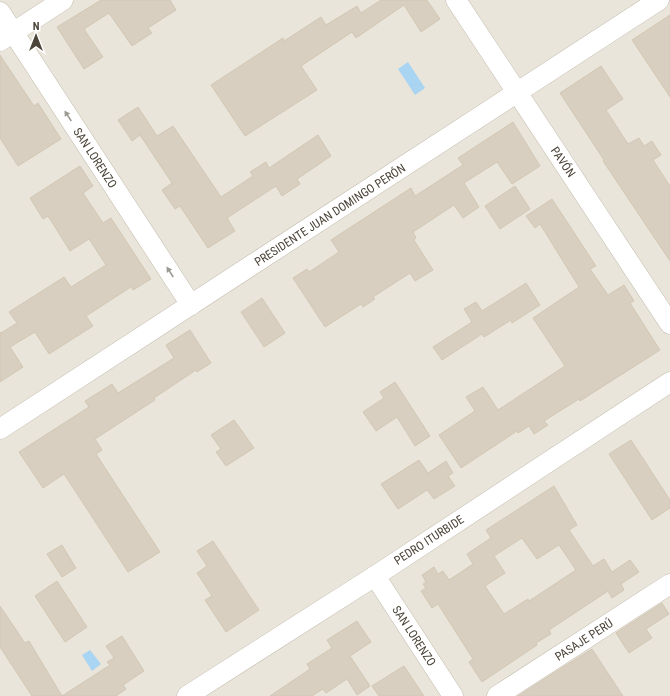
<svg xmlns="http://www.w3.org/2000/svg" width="670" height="696" viewBox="0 0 670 696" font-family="'Roboto Condensed',sans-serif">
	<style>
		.residential { fill: #eae5da }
		.water { fill: #a9d4f2 }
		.building { fill: #d8cfc1; stroke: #d3c7b4; fill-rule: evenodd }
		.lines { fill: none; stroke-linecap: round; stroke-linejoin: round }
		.minor-casing { stroke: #c2bbae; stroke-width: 21 }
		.minor { stroke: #fff; stroke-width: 20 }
		.oneway { fill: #9c9892 }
		.labels { text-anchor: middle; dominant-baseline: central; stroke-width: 4; stroke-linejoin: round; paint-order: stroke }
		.street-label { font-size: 12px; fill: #4b4439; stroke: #fff }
	</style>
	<rect width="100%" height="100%" fill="#f6f3ec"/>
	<rect class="residential" x="0" y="0" width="670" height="696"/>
	<g class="water">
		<polygon points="408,62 425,88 415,95 398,69"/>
		<polygon points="90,650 101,664 92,671 82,655"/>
	</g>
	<g class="building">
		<polygon points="101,0 170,0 176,10 148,28 152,33 132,46 109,13 84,29 103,57 84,69 57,27"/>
		<polygon points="381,0 427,0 440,19 421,32 404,5 356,38 352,32 301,66 317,90 245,136 211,85 283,38 284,41 321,17 326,25 357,6 361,13"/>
		<polygon points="670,15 670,97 632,40"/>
		<polygon points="0,55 34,106 38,103 61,139 18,166 0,138"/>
		<polygon points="601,66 623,99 606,110 628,144 639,138 644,146 652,141 661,155 653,160 670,186 670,261 603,161 604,160 560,93"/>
		<polygon points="138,107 157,136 173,126 221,197 253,176 250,172 266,162 269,168 318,135 331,156 297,179 300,184 282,196 276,186 227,218 235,231 208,248 180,206 175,209 162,190 172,183 140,135 132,141 118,120"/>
		<polygon points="513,122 540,166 512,184 497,162 464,183 479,207 463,218 454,205 413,232 416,238 414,240 433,270 415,281 410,273 373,297 375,299 363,307 361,304 325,327 293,278 307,269 309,272 339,252 331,240 411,188 415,196 463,165 458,158"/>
		<polygon points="80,166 93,186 83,193 103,223 111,218 151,279 133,290 131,287 86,316 93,326 49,354 35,332 10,347 23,367 0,382 0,332 1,333 17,323 9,312 64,277 71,287 106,265 89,239 70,251 48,216 43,219 30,198"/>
		<polygon points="515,186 530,209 500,229 485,206"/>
		<polygon points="552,199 596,266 590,269 608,295 624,285 634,301 630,303 660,350 580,401 579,399 544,421 548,425 534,434 529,426 518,433 517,431 461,468 439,435 475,411 466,397 483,387 498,410 565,366 533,318 579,287 540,224 535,228 526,216"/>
		<polygon points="526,283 540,305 512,323 511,320 484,337 482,334 442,360 433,347 472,322 464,309 476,302 482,311"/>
		<polygon points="262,298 285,333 264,347 241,312"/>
		<polygon points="190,330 211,363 197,372 196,370 154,398 155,400 95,439 102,450 96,454 160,552 128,572 64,474 43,488 19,452 89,407 85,401 112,384 118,393 174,358 166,345"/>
		<polygon points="395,382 430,436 415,446 397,417 376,431 363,412 384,398 380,392"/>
		<polygon points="234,420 254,448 226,466 216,452 221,449 211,435"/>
		<polygon points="631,440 670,500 670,508 652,520 609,454"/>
		<polygon points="419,460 428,473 446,461 453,473 448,476 455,486 434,499 427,490 398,509 381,484"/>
		<path d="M554,486L577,525L569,530L593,566L604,559L612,572L630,560L639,572L621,584L624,590L612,598L608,591L549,630L551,634L536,643L537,645L482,682L469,662L473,659L438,604L432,608L421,591L426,588L423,584L426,582L422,575L434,567L438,574L443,571L449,580L473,564L467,554L491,538L486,530ZM522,538L537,559L559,545L576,570L529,601L528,599L504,614L485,586L505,573L494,556Z"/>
		<polygon points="213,541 259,610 226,632 205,600 212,596 197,573 207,566 197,551"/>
		<polygon points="62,545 76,568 62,577 47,554"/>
		<polygon points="57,581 87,627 65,642 35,596"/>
		<polygon points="662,603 669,614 646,629 652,638 629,653 616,633"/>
		<polygon points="0,606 25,643 29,641 62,696 110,665 107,662 114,658 106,646 122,636 144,671 123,685 126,689 116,696 32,696 0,647"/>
		<polygon points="357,621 371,642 350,656 370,686 357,695 347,679 326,693 323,689 312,696 270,696 310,669 307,664 332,648 327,640"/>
		<polygon points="592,649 623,696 518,696 560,669"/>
		<polygon points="404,666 424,696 379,696 372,686"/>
	</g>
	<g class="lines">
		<g class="minor-casing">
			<g id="minor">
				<polyline points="456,0 670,324"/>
				<polyline points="0,12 191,305"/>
				<polyline points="0,41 63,0"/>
				<polyline points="0,429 659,0"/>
				<polyline points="375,576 453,696"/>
				<polyline points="187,696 375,576 670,382"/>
				<polyline points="497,696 670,584"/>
			</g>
		</g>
		<use href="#minor" class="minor"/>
	</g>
	<defs><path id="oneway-solid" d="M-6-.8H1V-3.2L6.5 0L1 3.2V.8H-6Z"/></defs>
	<g class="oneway">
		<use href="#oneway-solid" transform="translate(68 116) rotate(-123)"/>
		<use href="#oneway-solid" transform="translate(170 272) rotate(-123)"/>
	</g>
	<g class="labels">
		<g class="street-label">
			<text transform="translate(95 158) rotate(57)">SAN LORENZO</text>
			<text transform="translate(563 162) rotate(56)">PAVÓN</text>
			<text transform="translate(330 215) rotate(-33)">PRESIDENTE JUAN DOMINGO PERÓN</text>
			<text transform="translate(429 540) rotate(-33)">PEDRO ITURBIDE</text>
			<text transform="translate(414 636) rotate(57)">SAN LORENZO</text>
			<text transform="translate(584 640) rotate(-33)">PASAJE PERÚ</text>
		</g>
	</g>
	<g transform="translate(36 36)" stroke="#ffffff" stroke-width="3" paint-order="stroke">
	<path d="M0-3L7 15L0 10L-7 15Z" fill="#4b4439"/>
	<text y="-6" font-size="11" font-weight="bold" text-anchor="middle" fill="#4b4439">N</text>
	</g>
</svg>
